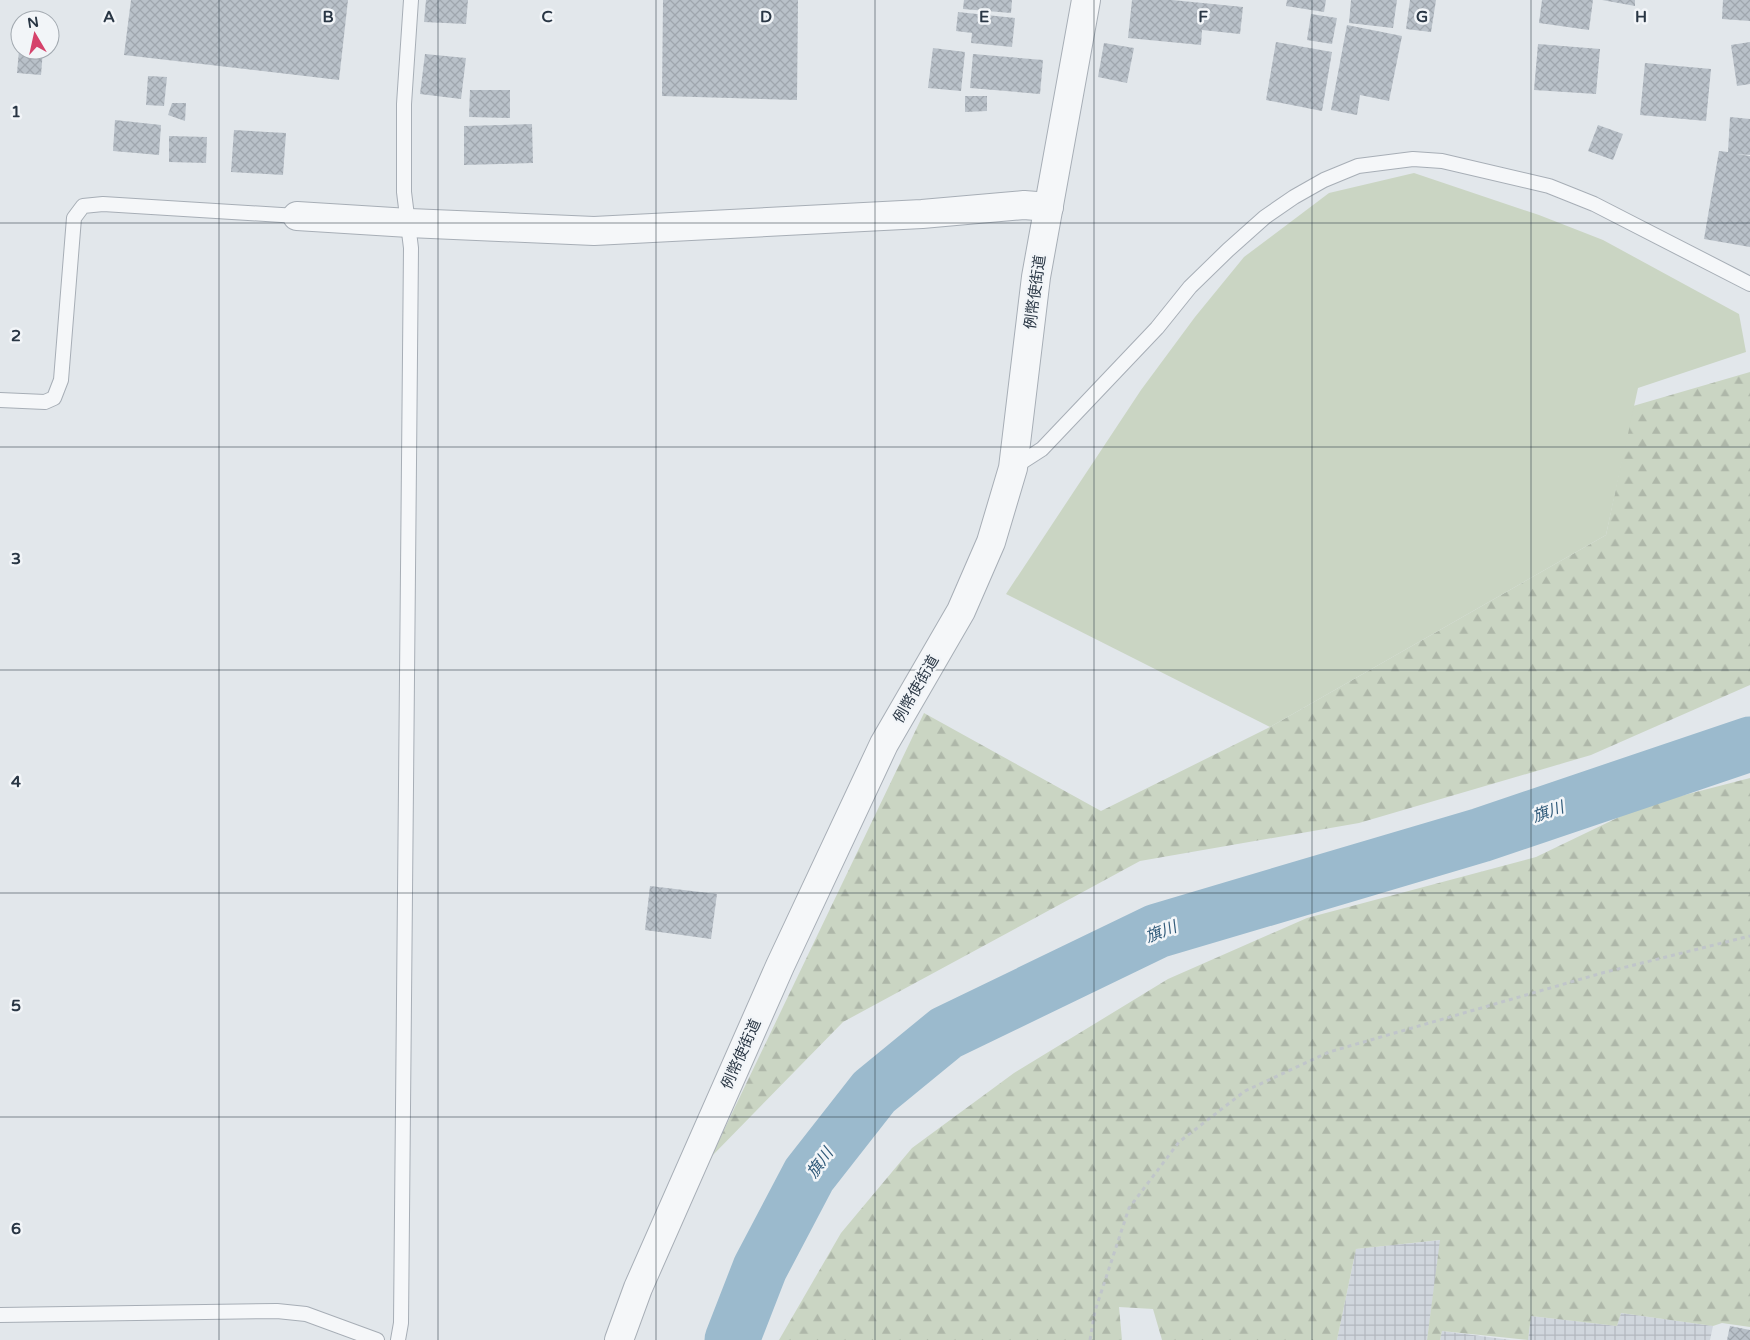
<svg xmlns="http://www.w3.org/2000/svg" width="1750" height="1340" viewBox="0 0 1750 1340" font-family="'Varela Round','Noto Sans JP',sans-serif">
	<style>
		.industrial { fill: url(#industrial-grid) }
		.forest { fill: url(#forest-firs) }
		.park { fill: #cad5c3 }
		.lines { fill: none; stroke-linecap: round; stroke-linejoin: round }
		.river { stroke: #9bbacd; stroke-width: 55 }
		.building { fill: url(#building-cross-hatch) }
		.service-casing { stroke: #a7aeb6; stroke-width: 16 }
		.minor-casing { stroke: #a7aeb6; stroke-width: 30 }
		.path { stroke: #c0c5ca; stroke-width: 3; stroke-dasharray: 4 4; stroke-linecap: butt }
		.service { stroke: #f5f7f9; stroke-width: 14 }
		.minor { stroke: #f5f7f9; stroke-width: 28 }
		.grid { fill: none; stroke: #293644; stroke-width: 1; stroke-opacity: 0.55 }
		.labels { text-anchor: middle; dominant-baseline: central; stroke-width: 5; stroke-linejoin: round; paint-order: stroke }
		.street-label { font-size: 15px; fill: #293644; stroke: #f2f5f8 }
		.water-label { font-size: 16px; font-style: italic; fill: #315b7a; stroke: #f2f5f8 }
		.grid-label { font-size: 16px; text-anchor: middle; font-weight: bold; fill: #293644; stroke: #f2f5f8; stroke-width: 5; stroke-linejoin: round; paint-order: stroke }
	</style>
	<defs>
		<pattern id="industrial-grid" width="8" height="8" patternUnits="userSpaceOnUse" patternTransform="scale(1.25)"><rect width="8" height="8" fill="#d0d6dd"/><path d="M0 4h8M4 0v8" fill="none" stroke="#b3b8bf"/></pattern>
		<pattern id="forest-firs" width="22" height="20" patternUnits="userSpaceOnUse" patternTransform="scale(1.25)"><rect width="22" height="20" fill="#cad5c3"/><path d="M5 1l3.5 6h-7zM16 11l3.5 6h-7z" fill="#aeb7a9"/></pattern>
		<pattern id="building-cross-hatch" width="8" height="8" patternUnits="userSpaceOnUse" patternTransform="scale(1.25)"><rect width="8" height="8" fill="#b9c1c9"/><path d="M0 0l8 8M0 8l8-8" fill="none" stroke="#9fa6ae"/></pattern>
	</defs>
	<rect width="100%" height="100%" fill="#e2e7eb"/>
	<g class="industrial">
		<polygon points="1441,1240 1427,1340 1337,1340 1356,1249"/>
		<polygon points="1621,1313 1713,1326 1710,1340 1528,1340 1531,1316 1617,1326"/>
		<polygon points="1442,1331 1511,1340 1440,1340"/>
	</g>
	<g class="forest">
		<polygon points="1750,372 1750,685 1591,755 1359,823 1140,861 843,1022 711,1157 924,713 1101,811 1270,727 1606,535 1633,406"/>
		<polygon points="1750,778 1750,1327 1722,1323 1713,1326 1621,1313 1617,1326 1531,1316 1528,1340 1442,1331 1440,1340 1427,1340 1440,1240 1356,1249 1337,1340 1162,1340 1153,1309 1119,1307 1122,1340 779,1340 841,1233 912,1148 1014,1073 1168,979 1307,918 1536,857 1642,806"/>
	</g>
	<polygon class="park" points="1414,173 1539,215 1603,240 1739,314 1746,352 1638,388 1606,535 1270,727 1006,594 1141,390 1195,317 1244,257 1329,193"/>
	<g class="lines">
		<polyline class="river" points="732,1340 760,1268 809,1175 874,1092 946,1033 1157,931 1481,835 1750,744"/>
	</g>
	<g class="building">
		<polygon points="131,0 348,0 339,80 124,55"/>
		<polygon points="426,0 468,0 466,24 424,22"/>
		<polygon points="663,0 798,0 797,100 662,96"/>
		<polygon points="964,0 1012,0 1011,13 963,9"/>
		<polygon points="1132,0 1172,0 1243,7 1240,34 1202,30 1201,45 1128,38"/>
		<polygon points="1287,0 1326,0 1324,12 1286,6"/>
		<polygon points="1351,0 1397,0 1393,28 1349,23"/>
		<polygon points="1410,0 1436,0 1431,32 1406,29"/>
		<polygon points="1542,0 1593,0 1589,30 1539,23"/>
		<polygon points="1602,0 1635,0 1635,6"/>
		<polygon points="1723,0 1750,0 1750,21 1722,19"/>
		<polygon points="958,12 1015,18 1012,47 971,43 972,33 956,31"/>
		<polygon points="1311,14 1337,18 1332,44 1307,40"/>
		<polygon points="1347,25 1402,36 1389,101 1360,95 1357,115 1331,110"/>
		<polygon points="1276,42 1332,52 1322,111 1266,100"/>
		<polygon points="1750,42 1750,84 1737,86 1731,45"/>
		<polygon points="1104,43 1134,48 1127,83 1098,77"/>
		<polygon points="1538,44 1600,49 1596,94 1534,90"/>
		<polygon points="933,48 965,52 961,91 928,88"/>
		<polygon points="19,50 43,50 41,75 17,73"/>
		<polygon points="425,54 466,58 461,99 420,94"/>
		<polygon points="973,54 1043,60 1040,94 970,88"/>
		<polygon points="1645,63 1711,69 1706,121 1640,115"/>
		<polygon points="148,76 167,77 164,106 146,105"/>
		<polygon points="470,90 510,90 510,118 469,117"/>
		<polygon points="965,96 987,96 987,111 965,112"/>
		<polygon points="172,103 186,103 185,121 168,115"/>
		<polygon points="1730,117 1750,119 1750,155 1736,154 1750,156 1750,247 1704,239 1719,151 1728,152"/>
		<polygon points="115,120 161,125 159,155 113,151"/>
		<polygon points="532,124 533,163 464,165 464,126"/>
		<polygon points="1598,125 1623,134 1613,160 1588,151"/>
		<polygon points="234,130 286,133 283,175 231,172"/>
		<polygon points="169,136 207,137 206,163 169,162"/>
		<polygon points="650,886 717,894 711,939 645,930"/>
		<polygon points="1730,1326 1750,1330 1750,1340 1727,1340"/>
	</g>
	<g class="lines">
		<g class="service-casing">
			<g id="service">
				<polyline points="0,400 45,402 54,398 61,380 74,218 83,206 103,204 297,216"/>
				<polyline points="1014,467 1042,449 1157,328 1190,287 1228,250 1265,217 1294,197 1324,180 1358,166 1413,159 1442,161 1549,186 1594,204 1750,284"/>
				<polyline points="0,1315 277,1311 306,1314 377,1340"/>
				<polyline points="398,1340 401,1323 411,248 404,192 404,104 411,0"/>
			</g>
		</g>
		<g class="minor-casing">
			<g id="minor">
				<polyline points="297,216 409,223 594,231 922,214 1024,205 1049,207"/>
				<polyline points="619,1340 638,1288 780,966 884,744 961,611 991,542 1013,468 1036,277 1086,0"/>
			</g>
		</g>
		<polyline class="path" points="1090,1340 1095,1311 1129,1208 1179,1142 1245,1091 1329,1052 1602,973 1750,936"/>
		<use href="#service" class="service"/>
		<use href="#minor" class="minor"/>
	</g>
	<path class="grid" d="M219,0V1340M438,0V1340M656,0V1340M875,0V1340M1094,0V1340M1312,0V1340M1531,0V1340M0,223H1750M0,447H1750M0,670H1750M0,893H1750M0,1117H1750"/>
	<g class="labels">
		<g class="street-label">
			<text transform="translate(1035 292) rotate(-82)">例幣使街道</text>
			<text transform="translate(916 689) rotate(-60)">例幣使街道</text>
			<text transform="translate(741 1054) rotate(-66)">例幣使街道</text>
		</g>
		<g class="water-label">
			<text transform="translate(1548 812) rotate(-19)">旗川</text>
			<text transform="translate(1161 932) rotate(-21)">旗川</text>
			<text transform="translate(820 1163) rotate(-54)">旗川</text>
		</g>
	</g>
	<g class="grid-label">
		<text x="109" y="22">A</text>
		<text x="328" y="22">B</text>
		<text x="547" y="22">C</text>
		<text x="766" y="22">D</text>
		<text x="984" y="22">E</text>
		<text x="1203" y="22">F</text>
		<text x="1422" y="22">G</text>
		<text x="1641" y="22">H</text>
		<text x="16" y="117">1</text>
		<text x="16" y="341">2</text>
		<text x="16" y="564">3</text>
		<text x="16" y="787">4</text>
		<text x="16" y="1011">5</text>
		<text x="16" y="1234">6</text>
	</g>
	<g transform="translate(35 35) rotate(351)"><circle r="24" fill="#f2f5f8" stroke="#a2a9b0"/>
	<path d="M0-4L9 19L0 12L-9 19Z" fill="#d5426b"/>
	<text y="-8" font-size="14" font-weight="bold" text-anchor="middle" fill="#293644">N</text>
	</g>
</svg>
